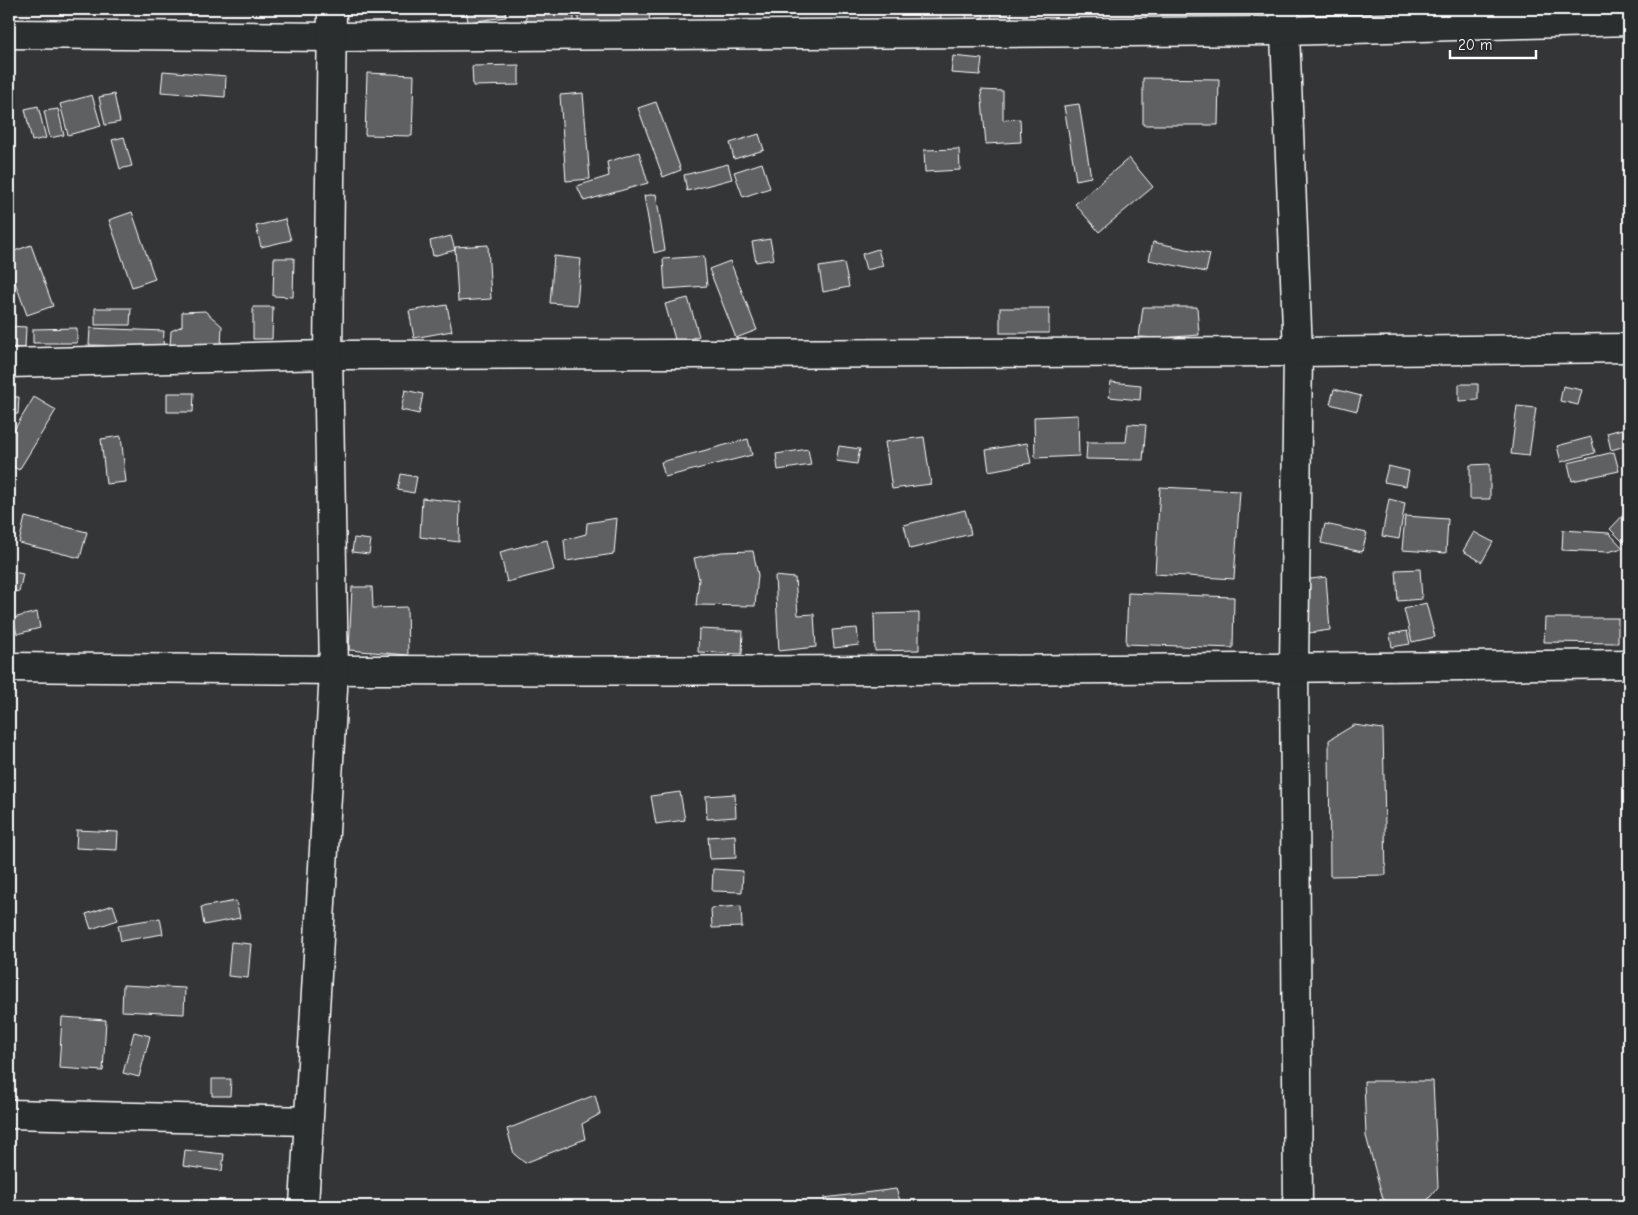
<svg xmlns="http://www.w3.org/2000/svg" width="1638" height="1215" viewBox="0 0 1638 1215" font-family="'Comic Neue',sans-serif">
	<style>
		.building { fill: #5f6162; stroke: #fff }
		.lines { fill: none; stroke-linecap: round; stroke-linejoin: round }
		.minor-casing { stroke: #fff; stroke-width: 31 }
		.minor { stroke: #2a2d2e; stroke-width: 28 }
	</style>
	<rect width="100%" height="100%" fill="#333536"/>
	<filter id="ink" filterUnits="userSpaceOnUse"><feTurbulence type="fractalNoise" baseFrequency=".02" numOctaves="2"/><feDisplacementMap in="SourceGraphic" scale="10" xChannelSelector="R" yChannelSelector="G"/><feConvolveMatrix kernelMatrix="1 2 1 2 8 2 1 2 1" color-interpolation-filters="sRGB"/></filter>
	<g filter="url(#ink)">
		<g class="building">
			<polygon points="466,9 505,9 506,17 468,22"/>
			<polygon points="526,9 574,9 574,22 526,21"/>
			<polygon points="578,9 650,9 649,26 578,23"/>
			<polygon points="919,9 940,9 941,18 919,20"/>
			<polygon points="965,9 981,9 984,17 967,21"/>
			<polygon points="992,9 1012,9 1011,23 991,20"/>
			<polygon points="1144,9 1199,9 1199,12 1145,15"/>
			<polygon points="953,56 982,59 980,75 951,73"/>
			<polygon points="519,65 519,85 473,86 472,66"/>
			<polygon points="163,71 226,76 225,97 161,92"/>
			<polygon points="367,73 414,75 412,136 365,135"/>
			<polygon points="1143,78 1219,79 1218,125 1143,125"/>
			<polygon points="981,90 1003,91 1003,120 1020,119 1021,142 986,144"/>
			<polygon points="583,93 590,179 566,181 560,95"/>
			<polygon points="114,94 120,122 105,125 99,97"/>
			<polygon points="92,95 101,126 68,135 60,104"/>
			<polygon points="656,102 681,170 663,177 638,108"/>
			<polygon points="1079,104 1091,177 1076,180 1064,106"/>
			<polygon points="38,106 46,138 32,141 25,109"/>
			<polygon points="58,109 64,135 50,138 44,111"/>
			<polygon points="759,134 764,150 734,159 730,143"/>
			<polygon points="124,137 132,166 120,169 112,140"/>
			<polygon points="959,149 960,170 925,172 924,150"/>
			<polygon points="639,152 648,183 584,201 577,186 609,176 607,162"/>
			<polygon points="1129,158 1153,187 1099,232 1075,204"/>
			<polygon points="762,163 770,188 743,197 734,172"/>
			<polygon points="728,164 732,179 687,191 684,175"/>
			<polygon points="656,194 665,250 654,253 644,196"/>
			<polygon points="132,212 155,279 132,287 109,220"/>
			<polygon points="285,219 291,240 261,247 256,226"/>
			<polygon points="451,236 455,250 433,256 430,241"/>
			<polygon points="770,239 774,259 756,262 752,242"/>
			<polygon points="1153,242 1210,254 1206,272 1149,260"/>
			<polygon points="31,245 53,306 27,315 9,266 9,253"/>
			<polygon points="488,245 491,299 458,301 455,247"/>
			<polygon points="878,249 883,266 866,270 862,254"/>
			<polygon points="554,256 581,259 577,305 550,303"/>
			<polygon points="704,256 707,286 665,289 663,259"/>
			<polygon points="274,258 294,258 293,297 273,296"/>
			<polygon points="730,261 757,330 736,338 709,269"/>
			<polygon points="844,263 849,287 823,292 819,267"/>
			<polygon points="688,298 699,336 676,343 665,304"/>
			<polygon points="447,305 452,331 414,338 409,311"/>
			<polygon points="253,307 273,307 272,339 253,339"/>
			<polygon points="1143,307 1197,307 1199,335 1161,338 1139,337"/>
			<polygon points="95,308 131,308 130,325 95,325"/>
			<rect x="1000" y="308" width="49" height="25"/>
			<polygon points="205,311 222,326 221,346 170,347 171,331 182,326 182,312"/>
			<polygon points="9,326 26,327 25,348 9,347"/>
			<polygon points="77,328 77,343 33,343 33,329"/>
			<polygon points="90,328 164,331 163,347 89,345"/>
			<polygon points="1111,382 1141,385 1140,400 1109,397"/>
			<polygon points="1459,384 1478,384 1478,400 1459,401"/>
			<polygon points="1563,386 1582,390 1578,405 1560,401"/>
			<polygon points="1334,389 1361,396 1357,411 1330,404"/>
			<polygon points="405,390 423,394 419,414 401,410"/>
			<polygon points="167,393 194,393 193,412 167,412"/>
			<polygon points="9,397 19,397 18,414 9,414"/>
			<polygon points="34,397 56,410 19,470 9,464 9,438"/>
			<polygon points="1517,406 1536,408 1529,456 1511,454"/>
			<polygon points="1078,415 1079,456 1035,458 1034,417"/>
			<polygon points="1128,424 1146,425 1143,460 1086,459 1087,442 1126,442"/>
			<polygon points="1629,427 1629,445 1611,450 1607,433"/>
			<polygon points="121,436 126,482 106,484 101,439"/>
			<polygon points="924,437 931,484 892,489 885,442"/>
			<polygon points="1591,437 1595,453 1561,462 1557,446"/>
			<polygon points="748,439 752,455 665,477 661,462"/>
			<polygon points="1027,443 1031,463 989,471 986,450"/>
			<polygon points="839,446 860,449 857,464 836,461"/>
			<polygon points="808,449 811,465 778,470 776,454"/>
			<polygon points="1614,452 1619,471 1572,481 1568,463"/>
			<polygon points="1490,464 1490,499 1470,499 1470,465"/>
			<polygon points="1388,466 1409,471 1406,486 1384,482"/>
			<polygon points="401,474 417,477 414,493 398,490"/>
			<polygon points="1160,487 1240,491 1234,579 1155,574"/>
			<polygon points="422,498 460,502 459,542 420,537"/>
			<polygon points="1389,499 1405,503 1399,539 1382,536"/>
			<polygon points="1629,509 1629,540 1625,544 1610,529"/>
			<polygon points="965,510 971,534 910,549 904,525"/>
			<polygon points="1405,516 1448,519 1446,553 1402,550"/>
			<polygon points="25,517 87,532 80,558 19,543"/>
			<polygon points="617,518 614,554 566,561 564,540 586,534 587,523"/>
			<polygon points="1325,524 1367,533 1362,552 1321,543"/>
			<polygon points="1563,530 1609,533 1623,548 1608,552 1562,550"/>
			<polygon points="1474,532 1493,542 1482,562 1463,551"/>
			<polygon points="354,538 371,540 369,554 352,552"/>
			<polygon points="547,540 554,570 507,582 500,552"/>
			<polygon points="753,551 758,575 755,606 696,605 699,579 694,558 722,552"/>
			<polygon points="1420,569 1422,599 1398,601 1396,570"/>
			<polygon points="9,571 23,574 19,592 9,590"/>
			<polygon points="775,576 795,578 798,615 814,614 816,647 779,651"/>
			<polygon points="1326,577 1330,630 1309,633 1303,580"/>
			<polygon points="352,587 372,587 373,608 407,607 408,655 349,650"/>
			<polygon points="1128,593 1234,597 1233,648 1126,644"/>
			<polygon points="1426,603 1435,637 1412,642 1404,609"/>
			<polygon points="37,612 40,628 17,634 13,618"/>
			<polygon points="919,613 919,650 875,651 874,614"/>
			<polygon points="1545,618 1618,618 1618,643 1544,642"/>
			<polygon points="857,628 859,645 834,648 832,630"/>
			<polygon points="699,629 743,631 742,654 698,652"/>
			<polygon points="1407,631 1410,644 1392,647 1390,634"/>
			<polygon points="1354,725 1383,729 1386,875 1330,876 1329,740"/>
			<polygon points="680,792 685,820 656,824 651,796"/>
			<polygon points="735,794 736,817 707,819 706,796"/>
			<polygon points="77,830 118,832 117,850 76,848"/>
			<polygon points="735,835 736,858 710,859 708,837"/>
			<polygon points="713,869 743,871 742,892 712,891"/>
			<polygon points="236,901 240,918 204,925 201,907"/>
			<polygon points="113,905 118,920 91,929 86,914"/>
			<polygon points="741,906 742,927 712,928 711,908"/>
			<polygon points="160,918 163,934 121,941 118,925"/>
			<polygon points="231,942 251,944 248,978 228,976"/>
			<polygon points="123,985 185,988 184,1014 122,1011"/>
			<polygon points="62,1017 106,1020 103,1071 59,1068"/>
			<polygon points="134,1032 150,1036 139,1077 123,1073"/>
			<polygon points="212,1079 231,1079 230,1096 212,1096"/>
			<polygon points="1364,1081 1433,1081 1438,1187 1423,1206 1394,1206 1383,1199 1366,1136"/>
			<polygon points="595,1095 600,1114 582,1124 585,1139 525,1163 514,1154 507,1129"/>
			<polygon points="185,1150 224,1154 222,1171 183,1166"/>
			<polygon points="896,1189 902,1206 826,1206 824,1198"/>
		</g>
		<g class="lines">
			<g class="minor-casing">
				<g id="minor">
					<polyline points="1284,9 1298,352 1294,668 1298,1206"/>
					<polyline points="9,34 332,37 1285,31 1629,21"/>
					<polyline points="9,363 328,355 1298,352 1629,348"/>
					<path d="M9,667C549,673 1089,671 1629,664"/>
					<polyline points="9,1114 308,1121"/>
					<polyline points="304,1206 334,671 328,355 332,9"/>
				</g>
			</g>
			<use href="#minor" class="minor"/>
		</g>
	</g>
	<rect width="1638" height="1215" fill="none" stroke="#2a2d2e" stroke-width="30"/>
	<rect x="15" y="15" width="1608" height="1185" fill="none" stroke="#fff" stroke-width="2" filter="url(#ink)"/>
	<path d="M1450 50v8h86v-8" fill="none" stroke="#ffffff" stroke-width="2.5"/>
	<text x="1458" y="50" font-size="15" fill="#ffffff" stroke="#2a2d2e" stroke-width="4" paint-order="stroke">20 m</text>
</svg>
